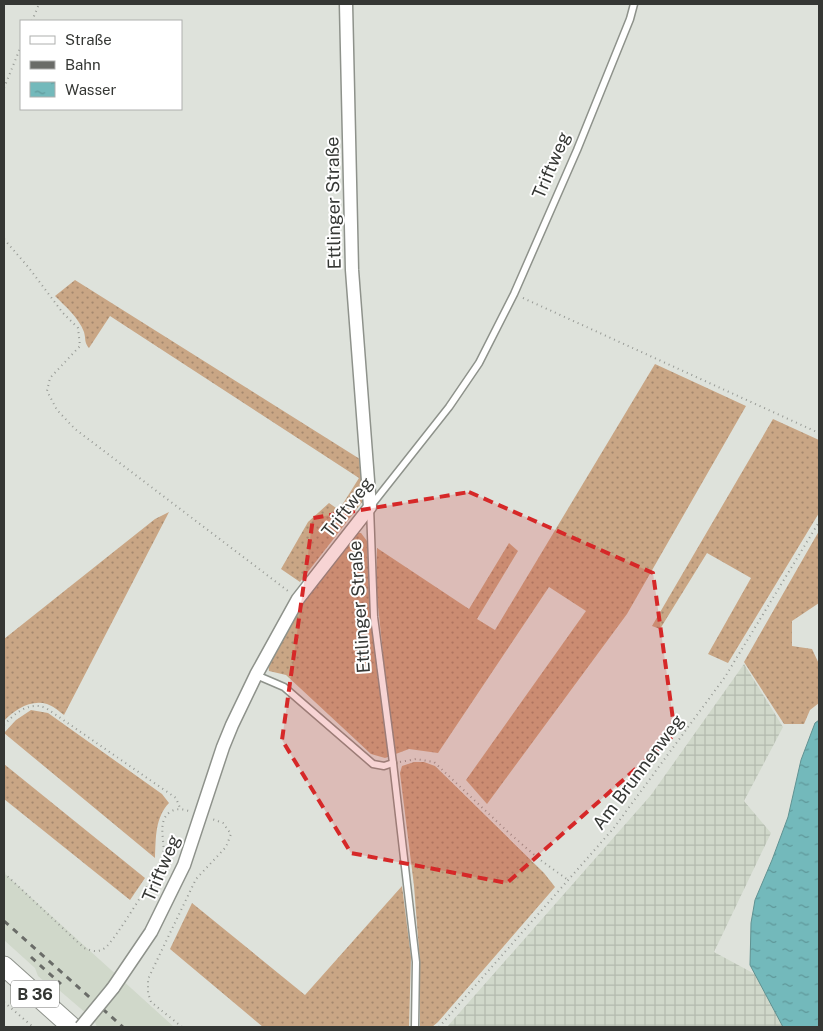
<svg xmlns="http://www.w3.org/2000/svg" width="823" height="1031" viewBox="0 0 823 1031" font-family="'Public Sans',sans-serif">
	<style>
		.built { fill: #d0d8ca }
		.industrial { fill: url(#industrial-grid) }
		.grass { fill: url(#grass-dots) }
		.water { fill: url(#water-ripples); stroke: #609292 }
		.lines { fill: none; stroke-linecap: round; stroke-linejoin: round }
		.lane-casing { stroke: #8e928b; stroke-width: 9 }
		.street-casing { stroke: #8e928b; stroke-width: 15 }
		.primary-casing { stroke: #8e928b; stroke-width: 21 }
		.path { stroke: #979a95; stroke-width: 2; stroke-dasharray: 1 4; stroke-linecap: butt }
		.lane { stroke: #fff; stroke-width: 6 }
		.street { stroke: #fff; stroke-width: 12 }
		.primary { stroke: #fff; stroke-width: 19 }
		.rail { stroke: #6a6c68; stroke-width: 3; stroke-dasharray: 6 6; stroke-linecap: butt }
		.street-bridge-casing { stroke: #8e928b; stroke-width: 15; stroke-linecap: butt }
		.street-bridge { stroke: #fff; stroke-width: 12 }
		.marked { fill: #d62828; fill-opacity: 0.2; stroke: #d62828; stroke-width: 4; stroke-dasharray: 10 6; stroke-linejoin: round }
		.labels { text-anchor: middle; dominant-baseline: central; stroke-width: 4; stroke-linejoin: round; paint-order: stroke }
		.shield { fill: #fff; stroke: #727371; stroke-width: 1 }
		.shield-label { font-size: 16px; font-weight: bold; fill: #353734 }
		.street-label { font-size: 18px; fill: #353734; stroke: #fff }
	</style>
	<defs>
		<pattern id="industrial-grid" width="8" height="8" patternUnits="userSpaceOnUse" patternTransform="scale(1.25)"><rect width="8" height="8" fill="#d0d8ca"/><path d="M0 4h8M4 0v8" fill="none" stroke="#b3baae"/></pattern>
		<pattern id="grass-dots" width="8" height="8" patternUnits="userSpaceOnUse" patternTransform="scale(1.25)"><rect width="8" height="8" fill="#c9a685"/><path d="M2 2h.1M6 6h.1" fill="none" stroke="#a4886e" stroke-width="1.8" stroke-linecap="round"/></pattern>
		<pattern id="water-ripples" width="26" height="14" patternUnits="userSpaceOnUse" patternTransform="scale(1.25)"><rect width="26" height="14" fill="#73b9bb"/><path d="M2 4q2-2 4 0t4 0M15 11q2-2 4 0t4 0" fill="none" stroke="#5f9799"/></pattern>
	</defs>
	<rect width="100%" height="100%" fill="#dee2db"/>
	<polygon class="built" points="4,873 174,1027 97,1027 94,1020 52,984 45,982 38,976 35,968 4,940"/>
	<polygon class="industrial" points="744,664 783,727 744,801 771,833 714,952 764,979 819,1027 447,1027 651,795"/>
	<g class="grass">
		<path d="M75,280L363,461V501L300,582L281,569L308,522L329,503L339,510L359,478L110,316L89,348C84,342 86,339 84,332C79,318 65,306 55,296Z"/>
		<polygon points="655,364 746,406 627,614 487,804 466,780 586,611 549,587 438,753 409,749 385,758 371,754 286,675 269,671 268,663 295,613 355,533 361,533 367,541 370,616 377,668 383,654 376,586 377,548 469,609 509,543 518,551 477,619 495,630"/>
		<polygon points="773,419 819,440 819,513 728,663 708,654 751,578 707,553 660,629 652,626"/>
		<path d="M169,512L64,715C59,711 53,706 47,704C31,699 14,710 4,721V639L155,519Z"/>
		<polygon points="819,531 819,603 792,621 792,646 812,649 819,664 819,703 810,710 804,724 784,724 744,662"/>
		<path d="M31,710L48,713L162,794L169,803C155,818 156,837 155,858L4,733L16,720Z"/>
		<polygon points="414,762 424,762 435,766 544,873 555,887 438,1022 432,1027 420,1027 420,963 414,886 400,773 402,766"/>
		<polygon points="4,764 145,878 130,900 4,799"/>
		<polygon points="402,886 411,957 409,1027 263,1027 170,949 192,903 305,995"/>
	</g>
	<polygon class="water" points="819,720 819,1027 783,1027 750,965 751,923 755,900 772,860 788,817 801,760 815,723"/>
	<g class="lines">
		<g class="lane-casing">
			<g id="lane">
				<polyline points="256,675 284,687 373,764 384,766 393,763"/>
				<polyline points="415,1027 416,962 393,763 374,617 370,507 449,407 479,363 514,294 577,150 630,19 634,4"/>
			</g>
		</g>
		<g class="street-casing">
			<polyline id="street" points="113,988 151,932 184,865 223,747 232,725 256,675 298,599 370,507 352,270 346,4"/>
		</g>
		<g class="primary-casing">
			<polyline id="primary" points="4,966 72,1027"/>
		</g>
		<g class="path">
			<polyline points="32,21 39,4"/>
			<polyline points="4,88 21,46"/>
			<polyline points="4,239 29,268 63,313 78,328 80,346 50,378 47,391 57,410 75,429 288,591"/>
			<polyline points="523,298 819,433"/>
			<path d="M4,725C15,713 29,701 46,708L176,798L180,808"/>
			<polyline points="400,762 416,759 434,762 508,832 539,859 568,880"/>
			<path d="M4,873L84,948C92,951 97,953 105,948C114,942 160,867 163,856C166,842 156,822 170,812C176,808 183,809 189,811"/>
			<polyline points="4,1002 33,1027"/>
			<polyline points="182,1027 151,1002 148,993 148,979 196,879 226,847 231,834 223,823 212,819"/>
			<polyline points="439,1027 613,829 725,677 819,522"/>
		</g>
		<use href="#lane" class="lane"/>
		<use href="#street" class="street"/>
		<use href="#primary" class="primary"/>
		<g class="rail">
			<polyline points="4,921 123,1027"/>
			<polyline points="31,957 61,984"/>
		</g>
		<g class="street-bridge-casing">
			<polyline id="street-bridge" points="81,1027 113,988"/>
		</g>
		<use href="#street-bridge" class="street-bridge"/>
	</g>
	<path class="marked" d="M469,492L653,573L675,734L507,883L351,853L282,740L313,518Z"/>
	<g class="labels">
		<rect class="shield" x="11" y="980.5" width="48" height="27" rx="4"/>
		<g class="shield-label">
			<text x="35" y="994">B 36</text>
		</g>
		<g class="street-label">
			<text transform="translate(551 165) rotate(-67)">Triftweg</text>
			<text transform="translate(333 203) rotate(-91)">Ettlinger Straße</text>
			<text transform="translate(347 507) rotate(-52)">Triftweg</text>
			<text transform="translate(359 607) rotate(-94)">Ettlinger Straße</text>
			<text transform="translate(638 772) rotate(-53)">Am Brunnenweg</text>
			<text transform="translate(161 868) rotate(-67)">Triftweg</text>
		</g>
	</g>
	<rect width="823" height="1031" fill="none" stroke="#353734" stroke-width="10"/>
	<rect x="20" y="20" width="162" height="90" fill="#ffffff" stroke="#aeafae"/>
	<rect x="30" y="36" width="25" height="8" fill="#ffffff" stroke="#aeafae"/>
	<text x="65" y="45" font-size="15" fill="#353734">Straße</text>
	<rect x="30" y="61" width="25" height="8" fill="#6a6c68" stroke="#aeafae"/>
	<text x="65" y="70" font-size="15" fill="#353734">Bahn</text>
	<rect x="30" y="82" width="25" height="15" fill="url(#water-ripples)" stroke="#aeafae"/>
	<text x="65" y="95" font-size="15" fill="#353734">Wasser</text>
</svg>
